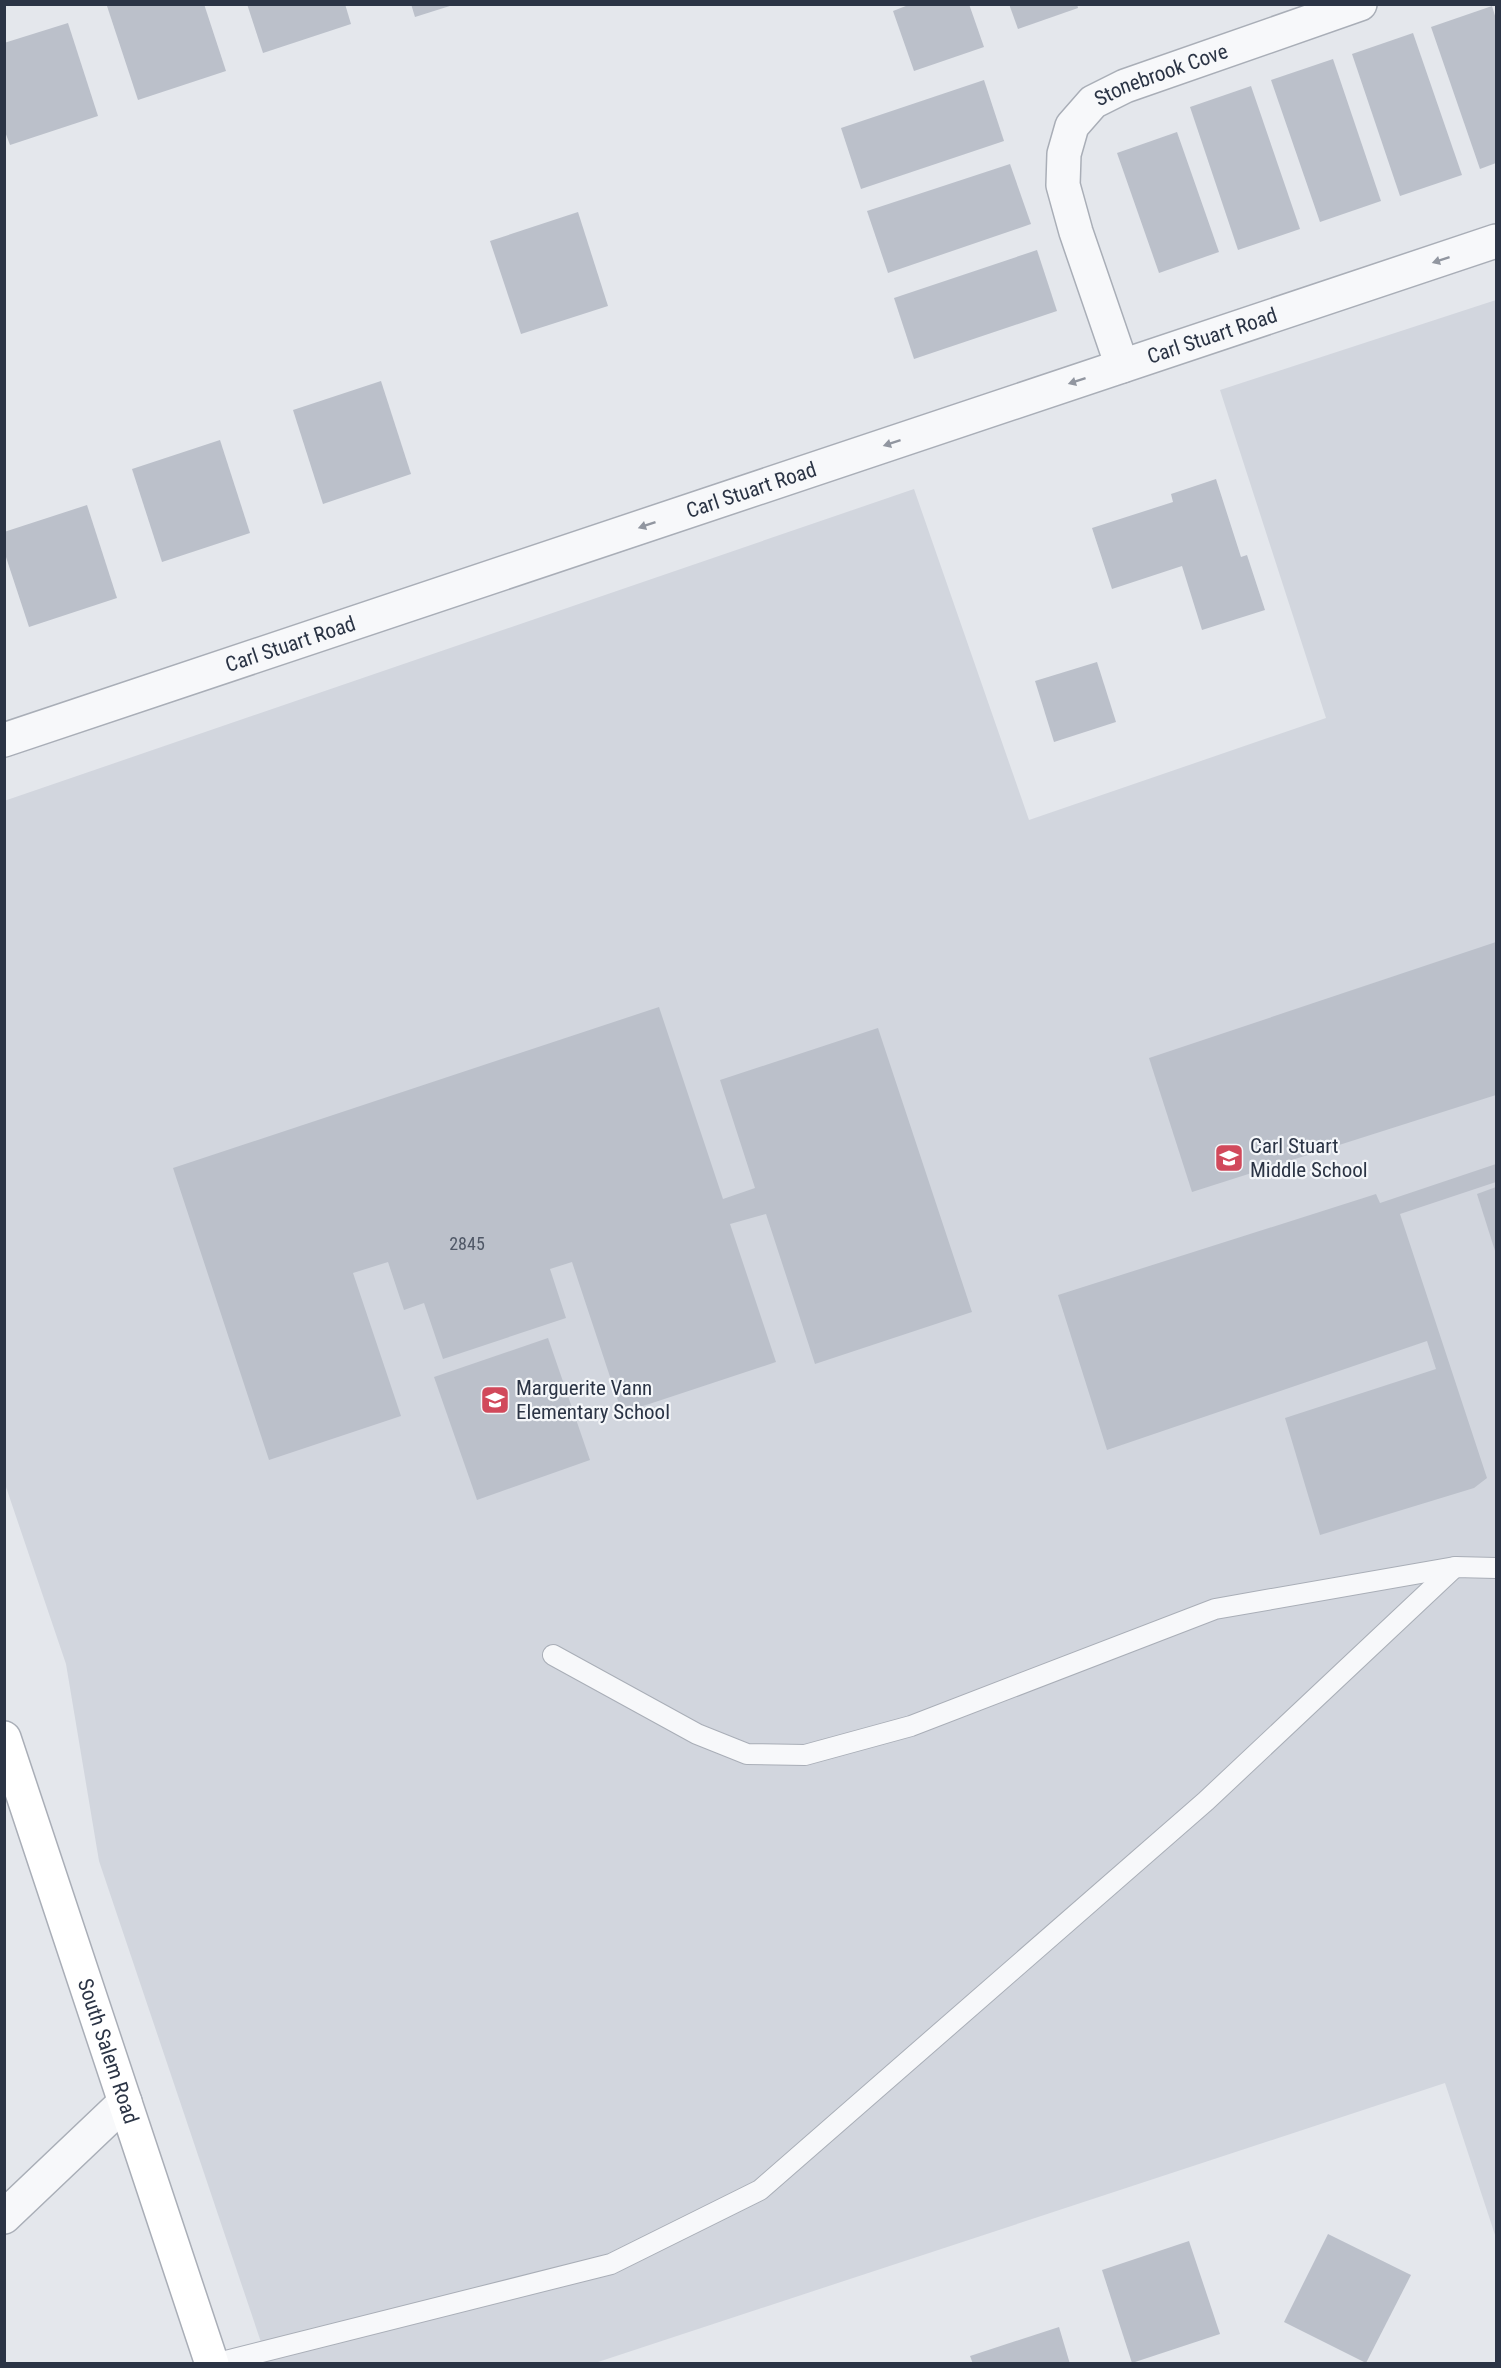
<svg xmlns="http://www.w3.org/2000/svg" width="1501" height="2368" viewBox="0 0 1501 2368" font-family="'Roboto Condensed',sans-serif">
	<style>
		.built { fill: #d2d6de }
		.building { fill: #bbc0ca }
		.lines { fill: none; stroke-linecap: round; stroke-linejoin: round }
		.lane-casing { stroke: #a9aeb7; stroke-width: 22 }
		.street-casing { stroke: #a9aeb7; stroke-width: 36 }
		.secondary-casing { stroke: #a9aeb7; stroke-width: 36 }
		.lane { stroke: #f7f8fa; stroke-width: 20 }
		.street { stroke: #f7f8fa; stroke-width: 33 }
		.secondary { stroke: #fff; stroke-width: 33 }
		.oneway { fill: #9196a0 }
		.labels { text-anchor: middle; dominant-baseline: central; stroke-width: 4.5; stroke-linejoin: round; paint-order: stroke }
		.number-label { font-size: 18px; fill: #4f5766 }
		.street-label { font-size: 21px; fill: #2b3445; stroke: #f4f6f9 }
		.poi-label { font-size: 21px; fill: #2b3445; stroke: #f4f6f9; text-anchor: start }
	</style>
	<rect width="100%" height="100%" fill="#e4e7ec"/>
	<polygon class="built" points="1496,300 1496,2238 1445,2083 595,2363 268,2363 99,1861 66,1664 5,1484 4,801 914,489 1029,820 1326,718 1220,390"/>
	<g class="building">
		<polygon points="113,4 204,4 226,71 138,100 107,6"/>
		<polygon points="247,4 345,4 351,24 263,53"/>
		<polygon points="411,4 453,4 453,5 415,17"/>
		<polygon points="911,4 969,4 984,47 914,71 893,11"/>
		<polygon points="1009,4 1077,4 1078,8 1018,29"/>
		<polygon points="1492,6 1496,19 1496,163 1480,169 1431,27"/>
		<polygon points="68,23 98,116 10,145 4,129 4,43"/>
		<polygon points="1413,33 1462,175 1400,196 1352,54"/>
		<polygon points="1333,59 1381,201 1320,222 1271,80"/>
		<polygon points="984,80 1004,141 861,189 841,128"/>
		<polygon points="1251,86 1300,229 1238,250 1190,107"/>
		<polygon points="1177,132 1219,252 1159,273 1117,153"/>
		<polygon points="1010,164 1031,224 888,273 867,211"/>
		<polygon points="578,212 608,306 521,334 490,241"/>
		<polygon points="1037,250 1057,311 914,359 894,298"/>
		<polygon points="381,381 411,474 323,504 293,410"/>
		<polygon points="220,440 250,533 162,562 132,469"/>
		<polygon points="1216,479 1241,557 1247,555 1265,610 1202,630 1182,566 1112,589 1092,528 1173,502 1171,494"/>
		<polygon points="87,505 117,598 29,627 4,551 4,532"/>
		<polygon points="1097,662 1116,722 1054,742 1035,681"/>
		<polygon points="1496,942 1496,1095 1192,1192 1149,1058"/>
		<polygon points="659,1007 723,1199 755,1188 720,1080 878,1028 972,1312 815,1364 766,1214 730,1224 776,1362 622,1413 572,1262 550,1269 566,1318 443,1359 424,1303 404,1310 388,1262 353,1273 401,1416 269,1460 173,1168"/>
		<polygon points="1496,1164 1496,1182 1400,1214 1487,1478 1474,1488 1320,1535 1285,1418 1436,1369 1427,1341 1107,1450 1058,1295 1376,1194 1380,1203"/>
		<polygon points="1496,1187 1496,1254 1477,1194"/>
		<polygon points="548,1338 590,1460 477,1500 434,1377"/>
		<polygon points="1328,2234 1411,2275 1366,2363 1284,2322"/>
		<polygon points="1189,2241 1220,2334 1132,2363 1102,2270"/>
		<polygon points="1059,2327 1070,2364 973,2364 970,2356"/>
	</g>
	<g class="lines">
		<g class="lane-casing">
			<g id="lane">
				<polyline points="553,1655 697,1734 747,1754 805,1755 911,1726 1215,1609 1455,1567 1496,1568"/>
				<polyline points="214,2364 611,2264 760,2190 1206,1801 1455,1567"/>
			</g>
		</g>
		<g class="street-casing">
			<g id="street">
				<path id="s1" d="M1122,366L1076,232L1063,185L1064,154L1072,126L1093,102L1125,86L1360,4"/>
				<path id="s2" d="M4,740L1496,241"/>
				<polyline points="4,2217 125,2102"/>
			</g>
		</g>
		<g class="secondary-casing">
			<g id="secondary">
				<path id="s3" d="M4,1738L212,2364"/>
			</g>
		</g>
		<use href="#lane" class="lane"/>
		<use href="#street" class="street"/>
		<use href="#secondary" class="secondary"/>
	</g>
	<defs><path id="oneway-solid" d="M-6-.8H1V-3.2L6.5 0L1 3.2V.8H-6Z" transform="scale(1.5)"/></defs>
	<g class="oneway">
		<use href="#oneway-solid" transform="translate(1441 260) rotate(162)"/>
		<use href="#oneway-solid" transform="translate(1077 381) rotate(162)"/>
		<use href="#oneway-solid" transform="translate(892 443) rotate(162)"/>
		<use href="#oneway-solid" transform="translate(647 525) rotate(161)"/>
	</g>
	<defs>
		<g id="school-square" transform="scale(1.5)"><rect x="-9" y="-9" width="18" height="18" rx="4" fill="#d1495b" stroke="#f4f6f9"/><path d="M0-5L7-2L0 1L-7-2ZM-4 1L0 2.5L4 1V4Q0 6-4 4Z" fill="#fff"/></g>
	</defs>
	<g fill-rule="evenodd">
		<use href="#school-square" x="1229" y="1158"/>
		<use href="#school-square" x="495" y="1400"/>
	</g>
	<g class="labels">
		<g class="number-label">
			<text x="467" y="1243">2845</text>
		</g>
		<g class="street-label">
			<text stroke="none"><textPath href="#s1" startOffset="356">Stonebrook Cove</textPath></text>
			<text stroke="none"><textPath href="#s2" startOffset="1274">Carl Stuart Road</textPath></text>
			<text stroke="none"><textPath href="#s2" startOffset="788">Carl Stuart Road</textPath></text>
			<text stroke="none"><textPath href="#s2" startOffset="302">Carl Stuart Road</textPath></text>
			<text stroke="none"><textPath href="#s3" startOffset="330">South Salem Road</textPath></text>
		</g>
		<g class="poi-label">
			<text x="1250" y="1146">Carl Stuart<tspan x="1250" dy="24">Middle School</tspan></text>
			<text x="516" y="1388">Marguerite Vann<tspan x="516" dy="24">Elementary School</tspan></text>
		</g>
	</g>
	<rect width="1501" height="2368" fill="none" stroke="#2b3445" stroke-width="12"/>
</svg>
